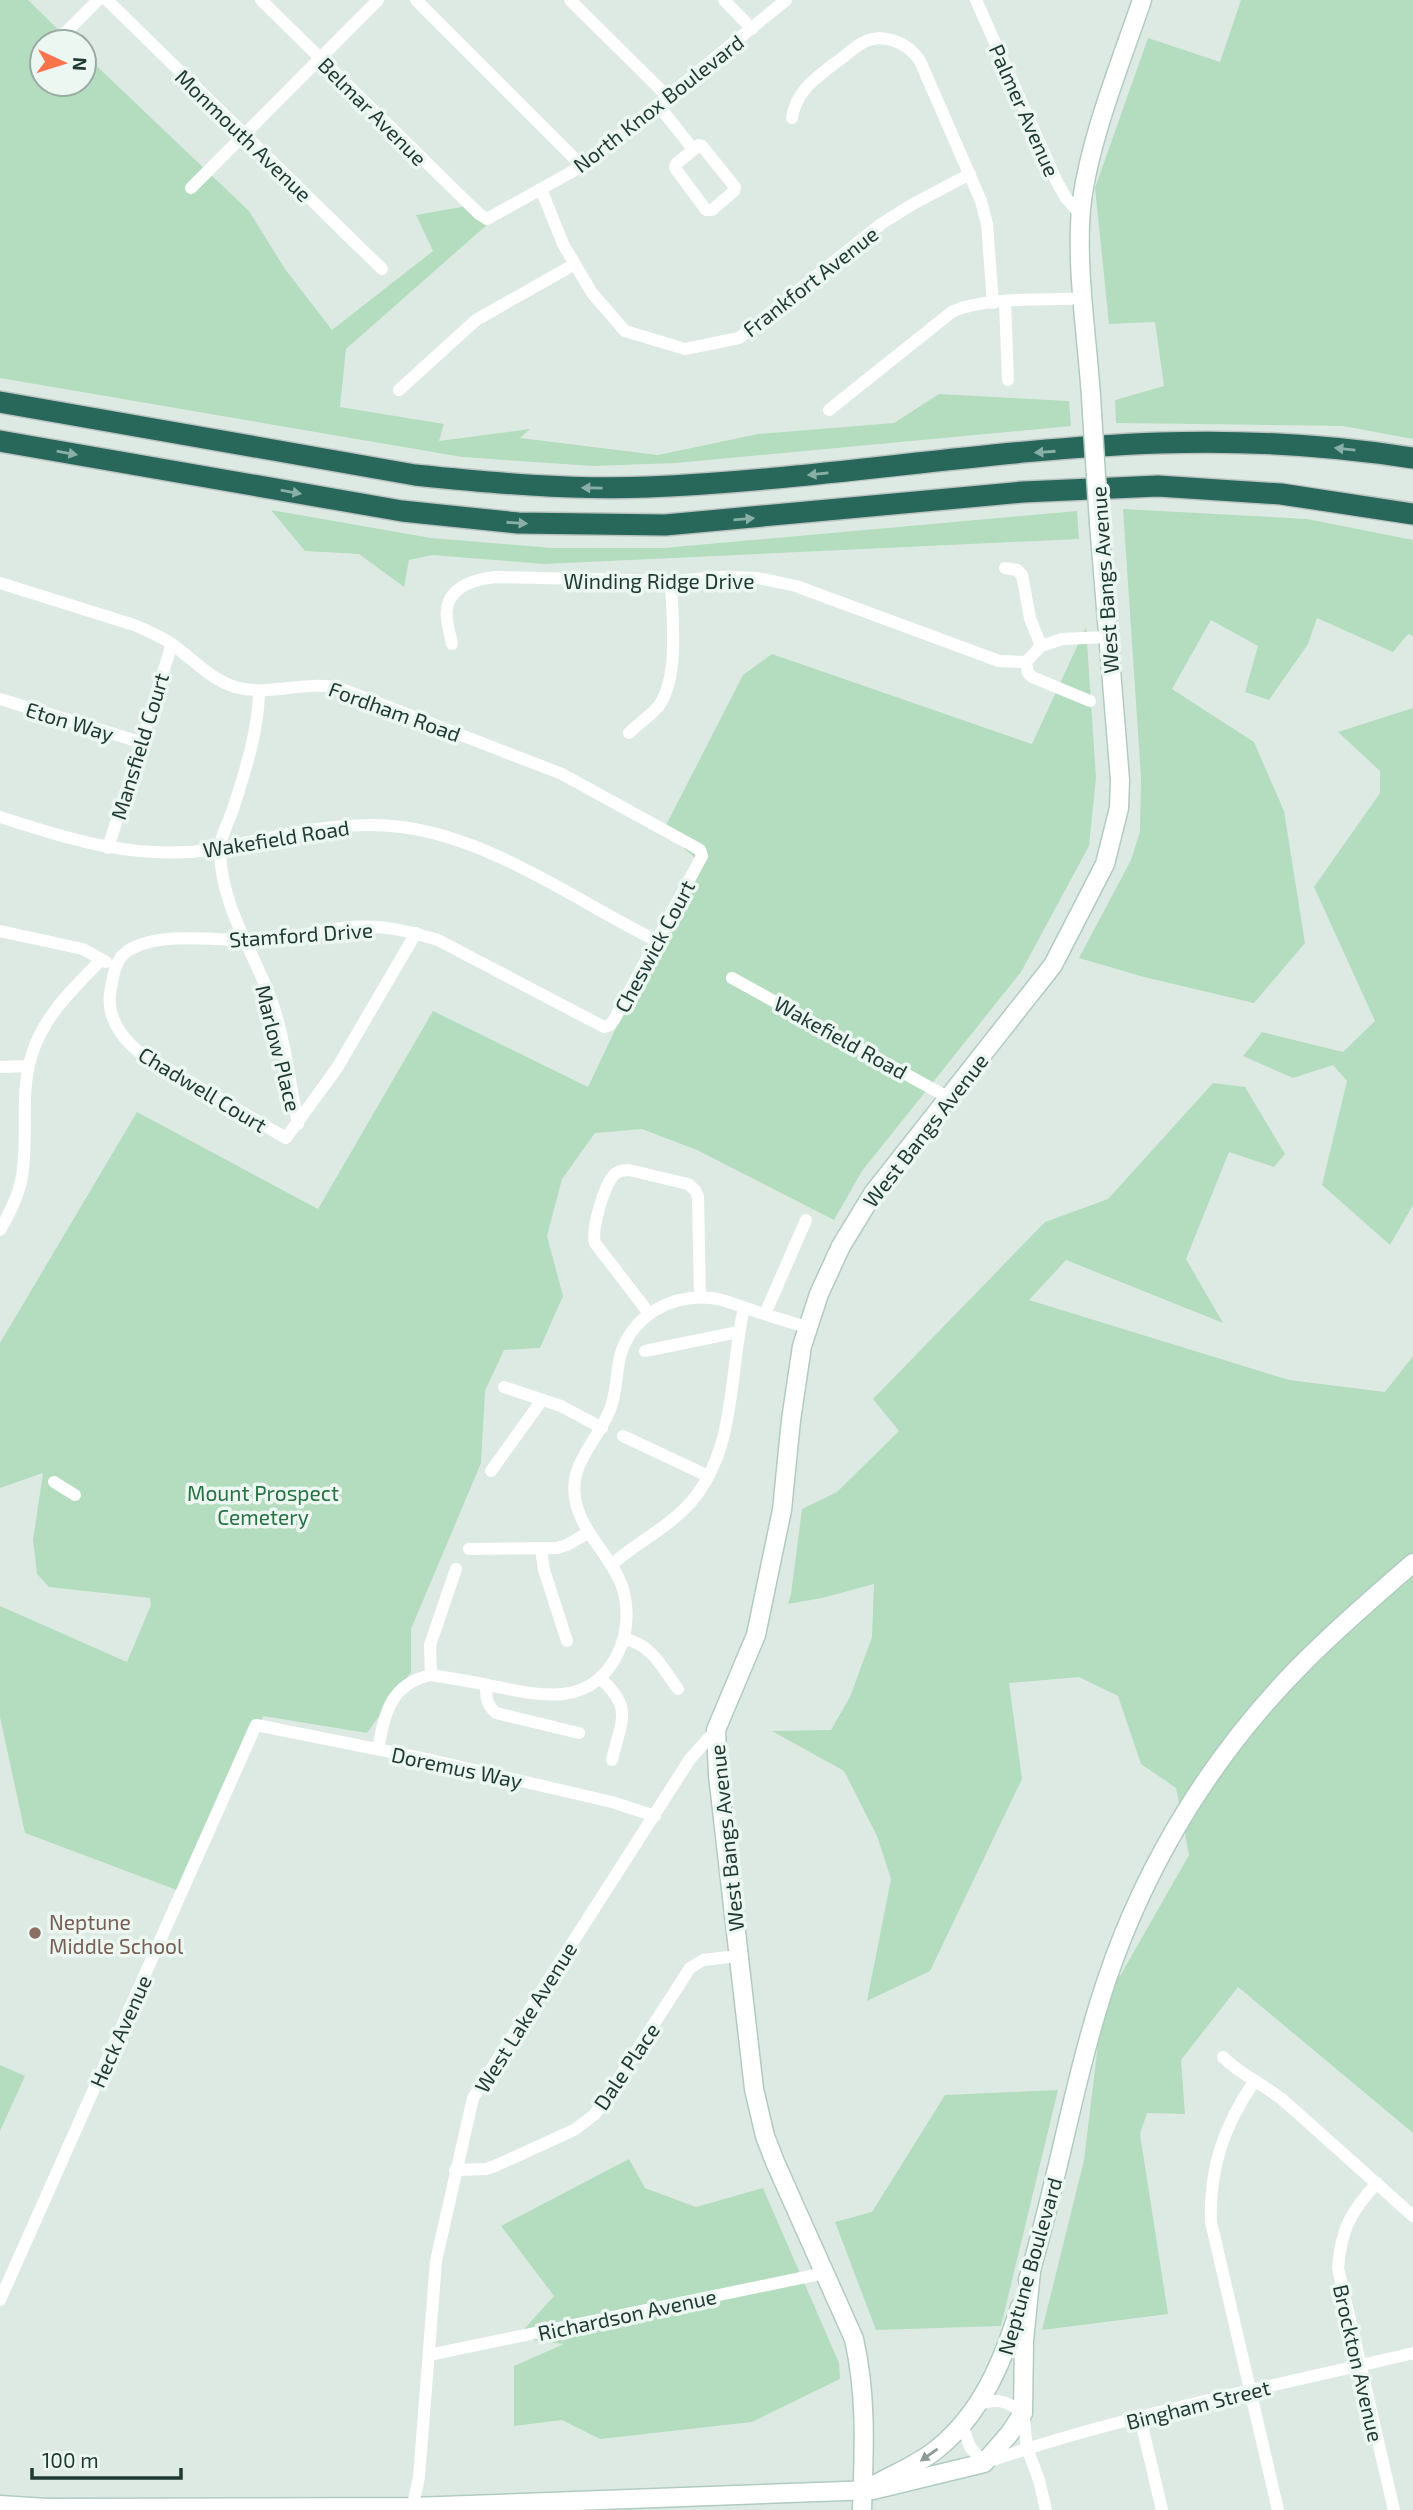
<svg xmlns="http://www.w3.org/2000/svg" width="1413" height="2510" viewBox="0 0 1413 2510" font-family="'Exo 2',sans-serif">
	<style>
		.green { fill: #b4ddbf }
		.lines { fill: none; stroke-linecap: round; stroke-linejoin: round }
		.secondary-casing { stroke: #b0cbc0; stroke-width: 21 }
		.highway-casing { stroke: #bcc4c2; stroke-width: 24 }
		.street { stroke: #fff; stroke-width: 12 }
		.secondary { stroke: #fff; stroke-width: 18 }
		.highway { stroke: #28685a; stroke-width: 21 }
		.secondary-bridge-casing { stroke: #b0cbc0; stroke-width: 21; stroke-linecap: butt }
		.secondary-bridge { stroke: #fff; stroke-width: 18 }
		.oneway { fill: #8ab0a6 }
		.oneway2 { fill: #8e9c98 }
		.education-dot { fill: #8d6e63; stroke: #edf7f2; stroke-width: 2.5 }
		.labels { text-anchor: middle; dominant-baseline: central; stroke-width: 7; stroke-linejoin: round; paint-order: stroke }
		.street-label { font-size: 21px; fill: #1e3a32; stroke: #edf7f2 }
		.park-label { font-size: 21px; fill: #267343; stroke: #edf7f2 }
		.education-label { font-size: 21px; fill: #785e54; stroke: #edf7f2; text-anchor: start }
	</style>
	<rect width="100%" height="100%" fill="#ddeae4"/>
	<g class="green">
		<polygon points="0,0 28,0 71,42 42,42 42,84 84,84 84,54 249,211 285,269 332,330 433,251 416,215 467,206 489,223 346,349 340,407 444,424 439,441 530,429 520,438 658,455 758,434 894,423 939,394 1069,401 1071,426 676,463 593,466 462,457 0,378"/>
		<polygon points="1241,0 1413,0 1413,439 1343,426 1116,423 1115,400 1164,386 1155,322 1109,324 1095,188 1148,38 1220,62"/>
		<polygon points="1123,509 1307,519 1413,540 1413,636 1408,634 1393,652 1317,618 1308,644 1269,700 1245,692 1258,646 1211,620 1172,689 1254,742 1284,811 1305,943 1254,1003 1144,977 1079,958 1131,860 1140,832 1141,777"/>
		<polygon points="271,510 431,538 552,548 663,548 1077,511 1079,539 545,564 432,555 409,560 404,587 359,554 305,551"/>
		<polygon points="1086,627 1096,778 1089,846 1021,972 862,1171 834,1220 697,1150 642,1129 595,1133 562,1179 547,1236 563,1296 540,1348 504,1350 485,1391 481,1463 411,1629 411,1672 367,1733 263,1716 182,1892 25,1833 0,1717 0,1606 127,1662 151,1605 150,1598 49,1587 37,1574 33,1540 43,1473 0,1488 0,1343 137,1112 318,1209 433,1011 588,1087 652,952 700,862 663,831 743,675 772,654 1032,744"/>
		<polygon points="1413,708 1413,1205 1390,1245 1322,1185 1347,1081 1333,1065 1293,1078 1243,1056 1262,1032 1343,1052 1375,1021 1314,887 1380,793 1380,771 1338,732"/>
		<polygon points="1213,1083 1245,1087 1285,1154 1274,1167 1229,1152 1186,1259 1223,1323 1066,1260 1029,1300 1289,1380 1385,1392 1413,1356 1413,2133 1238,1987 1181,2060 1185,2114 1147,2113 1140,2134 1168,2314 1042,2330 1084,2160 1107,1970 1120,1976 1189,1855 1176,1788 1141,1764 1118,1696 1079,1677 1009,1683 1022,1779 930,1971 867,2001 891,1879 877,1836 844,1771 772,1731 831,1730 850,1697 872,1637 874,1584 822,1598 788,1604 791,1594 802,1509 837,1492 899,1431 873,1399 1045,1222 1108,1199"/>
		<polygon points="0,2065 25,2076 0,2131"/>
		<polygon points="1058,2090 1001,2326 876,2330 835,2222 872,2212 945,2095"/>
		<polygon points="629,2159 645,2188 696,2207 763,2188 839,2363 840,2379 752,2422 600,2439 562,2420 514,2426 514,2366 564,2344 516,2338 554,2296 501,2226"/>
	</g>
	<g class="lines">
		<g class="secondary-casing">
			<g id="secondary">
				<path d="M1092,413C1089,347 1074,264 1082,200C1091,135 1121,62 1142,0"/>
				<path d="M1028,2280C1058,2181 1074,2077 1107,1979C1148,1858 1217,1748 1307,1659C1341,1625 1377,1594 1413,1563"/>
				<path d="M876,2484C896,2473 919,2464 937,2449C982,2413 1003,2361 1020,2307"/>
				<polyline points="0,2505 47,2508 413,2507 873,2490 984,2463 1010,2433 1023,2413 1024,2341 1031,2271"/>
				<path d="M862,2510C864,2452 867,2396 854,2339L775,2162L765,2136L754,2089L718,1775L716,1730L756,1635L782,1510L791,1420L802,1346L819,1294L841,1246L874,1192L1053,965L1105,864L1119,808L1120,780L1099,523"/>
			</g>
		</g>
		<g class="highway-casing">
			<g id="highway">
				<path d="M0,402L415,475C492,483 570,490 648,487C819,480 988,449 1159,443C1244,440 1329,445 1413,458"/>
				<polyline points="0,441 402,511 518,523 665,525 1023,492 1158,486 1281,494 1413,514"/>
			</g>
		</g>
		<g class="street">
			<polyline points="107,0 382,269"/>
			<polyline points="261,0 479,214 487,219 582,166 786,0"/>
			<polyline points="416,0 582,166"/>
			<polyline points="570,0 668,97"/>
			<polyline points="724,0 752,29"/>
			<polyline points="976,0 1056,180 1066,198 1081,215"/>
			<polyline points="65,33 98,0"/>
			<polyline points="658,105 693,149"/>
			<path d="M792,118C796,91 815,79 835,63C844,57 852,49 862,43C882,32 908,42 920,61L981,201L987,224L993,303"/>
			<polygon points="699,145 702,146 735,187 734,191 712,210 706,210 675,168 676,164"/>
			<polyline points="191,188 378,0"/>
			<polyline points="541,189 563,244 592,293 625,331 685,349 739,338 881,224 913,204 970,174"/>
			<polyline points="1005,302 1008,380"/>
			<polyline points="399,390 476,320 575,264"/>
			<path d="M829,410L953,311C993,296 1041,301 1084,298"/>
			<polyline points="1005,568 1017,570 1022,575 1030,618 1041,646"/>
			<path d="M0,583L134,625C148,631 161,636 173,645C194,660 210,679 235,687C271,697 306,679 342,689L562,774L695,847L700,850L702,856L614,1020L610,1025L604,1027L438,940C417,934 397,928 376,927C338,924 302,938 265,940C225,943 163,929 129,950C114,959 113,978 110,993C107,1018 121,1037 139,1052L286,1138L337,1068L416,933"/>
			<path d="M452,644C450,633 445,620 447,609C450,586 476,579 496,577L671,581L724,577L758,578L796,586L999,661L1026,662L1041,646L1062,639L1109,637"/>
			<polyline points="1026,662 1028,673 1032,677 1090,701"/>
			<path d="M259,692C258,732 246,768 234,806C230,820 219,838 220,852C222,911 256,954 274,1008C286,1045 290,1085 298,1124"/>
			<polyline points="0,699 140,742"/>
			<path d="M629,733C638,724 650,716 658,707C680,678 672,615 671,581"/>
			<path d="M0,817C76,841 137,861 218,849C230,847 242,843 254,841C303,830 352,821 402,827C493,839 576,901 657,941"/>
			<polyline points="108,848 172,644"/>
			<polyline points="0,931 83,949 106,962"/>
			<polyline points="732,978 949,1098"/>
			<polyline points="0,1067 28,1066"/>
			<path d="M0,1230C10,1213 19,1195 22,1176C29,1135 19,1094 32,1054C45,1014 73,989 101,960"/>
			<path d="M648,1312L595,1243C591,1229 604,1187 613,1176C617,1171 622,1170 629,1170L688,1184L695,1190L698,1197L700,1297"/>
			<polyline points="765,1314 806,1220"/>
			<polyline points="645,1351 738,1332"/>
			<polyline points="504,1387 561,1406 602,1428"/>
			<polyline points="623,1436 708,1476"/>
			<polyline points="491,1471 542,1400"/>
			<polyline points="54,1482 75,1495"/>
			<polyline points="469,1549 557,1548 567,1545 589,1532"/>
			<polyline points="541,1549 544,1570 567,1641"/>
			<path d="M611,1565C636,1543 669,1527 691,1502C737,1449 729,1371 744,1308"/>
			<path d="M624,1639C651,1643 663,1669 678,1689"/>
			<polyline points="431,1675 430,1645 456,1569"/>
			<path d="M600,1678C634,1709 621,1720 612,1760"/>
			<path d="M486,1685C486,1697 486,1704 496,1713L579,1733"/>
			<path d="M378,1749C385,1713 390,1684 431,1675C450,1678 469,1681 488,1685C537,1695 591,1710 618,1653C628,1633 629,1607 622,1586C611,1556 583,1534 576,1503C567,1466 595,1444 609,1412C618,1393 615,1370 622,1350C636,1314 672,1294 711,1298C723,1299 734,1304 746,1308C766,1315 786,1321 807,1327"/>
			<path d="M1223,2057C1241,2075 1263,2084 1283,2100L1413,2216"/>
			<path d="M1254,2082C1224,2125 1209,2169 1211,2222L1278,2510"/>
			<polyline points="455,2170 486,2169 495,2166 574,2130 594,2115 601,2106 690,1968 703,1960 738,1956"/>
			<path d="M1377,2183C1351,2211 1341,2229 1338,2268L1394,2510"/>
			<polyline points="0,2300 256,1725 431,1760 612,1802 655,1816"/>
			<polyline points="429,2355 825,2273"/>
			<path d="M977,2405C996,2397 1007,2401 1023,2413L1027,2448L1039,2480L1046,2510"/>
			<polyline points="1140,2417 1162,2510"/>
			<path d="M962,2424L970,2447L984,2463C1123,2415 1270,2387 1413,2353"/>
			<polyline points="412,2510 419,2477 436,2261 473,2098 690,1759 716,1730"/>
		</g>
		<use href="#secondary" class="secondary"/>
		<use href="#highway" class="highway"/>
		<g class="secondary-bridge-casing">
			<polyline id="secondary-bridge" points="1092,413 1099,523"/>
		</g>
		<use href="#secondary-bridge" class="secondary-bridge"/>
	</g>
	<defs><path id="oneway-solid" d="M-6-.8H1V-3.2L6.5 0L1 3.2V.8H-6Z" transform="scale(1.75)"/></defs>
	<g class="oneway">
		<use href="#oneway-solid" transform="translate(1345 449) rotate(-174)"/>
		<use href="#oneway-solid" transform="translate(1045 452) rotate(176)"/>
		<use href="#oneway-solid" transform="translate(67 453) rotate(10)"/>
		<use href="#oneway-solid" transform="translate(818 474) rotate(174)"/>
		<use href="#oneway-solid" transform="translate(592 488) rotate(-179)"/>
		<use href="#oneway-solid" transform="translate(291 492) rotate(10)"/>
		<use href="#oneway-solid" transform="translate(744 519) rotate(-5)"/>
		<use href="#oneway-solid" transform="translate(517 523) rotate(4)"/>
	</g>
	<use class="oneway2" href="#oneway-solid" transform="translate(929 2455) rotate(145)"/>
	<circle class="education-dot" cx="35" cy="1933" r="7"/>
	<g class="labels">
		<g class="street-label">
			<text transform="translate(658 103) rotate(-38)">North Knox Boulevard</text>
			<text transform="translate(1025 110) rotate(66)">Palmer Avenue</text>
			<text transform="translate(373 111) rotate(45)">Belmar Avenue</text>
			<text transform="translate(244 135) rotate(44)">Monmouth Avenue</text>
			<text transform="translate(810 281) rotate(-38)">Frankfort Avenue</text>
			<text x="659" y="580">Winding Ridge Drive</text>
			<text transform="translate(1104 580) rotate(-94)">West Bangs Avenue</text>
			<text transform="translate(395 711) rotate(20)">Fordham Road</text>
			<text transform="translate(70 721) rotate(17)">Eton Way</text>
			<text transform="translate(139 746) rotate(-73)">Mansfield Court</text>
			<text transform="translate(276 838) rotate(-9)">Wakefield Road</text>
			<text transform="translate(301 934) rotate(-4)">Stamford Drive</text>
			<text transform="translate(654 946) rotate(-62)">Cheswick Court</text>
			<text transform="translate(841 1037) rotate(29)">Wakefield Road</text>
			<text transform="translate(279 1048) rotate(76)">Marlow Place</text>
			<text transform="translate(203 1089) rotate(31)">Chadwell Court</text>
			<text transform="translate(925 1130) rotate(-52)">West Bangs Avenue</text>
			<text transform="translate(457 1767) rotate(12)">Doremus Way</text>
			<text transform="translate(726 1838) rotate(-96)">West Bangs Avenue</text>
			<text transform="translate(525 2017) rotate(-58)">West Lake Avenue</text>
			<text transform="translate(120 2031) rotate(-66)">Heck Avenue</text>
			<text transform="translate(626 2066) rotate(-56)">Dale Place</text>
			<text transform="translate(1029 2266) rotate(-74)">Neptune Boulevard</text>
			<text transform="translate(627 2314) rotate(-12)">Richardson Avenue</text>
			<text transform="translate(1359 2363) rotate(77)">Brockton Avenue</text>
			<text transform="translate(1198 2404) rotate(-14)">Bingham Street</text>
		</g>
		<g class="park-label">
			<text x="263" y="1492">Mount Prospect<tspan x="263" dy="24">Cemetery</tspan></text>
		</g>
		<g class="education-label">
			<text x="49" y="1921">Neptune<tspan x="49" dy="24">Middle School</tspan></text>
		</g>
	</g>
	<g transform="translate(63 63) rotate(94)"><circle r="33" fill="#edf7f2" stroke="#9aaba5" stroke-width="2"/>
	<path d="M0-5L12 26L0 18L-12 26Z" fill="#fa744b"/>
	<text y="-10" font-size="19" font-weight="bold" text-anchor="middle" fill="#1e3a32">N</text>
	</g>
	<path d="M32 2468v10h149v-10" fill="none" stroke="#1e3a32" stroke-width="3.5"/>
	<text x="42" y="2468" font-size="21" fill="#1e3a32" stroke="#edf7f2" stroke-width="5" paint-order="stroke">100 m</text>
</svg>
